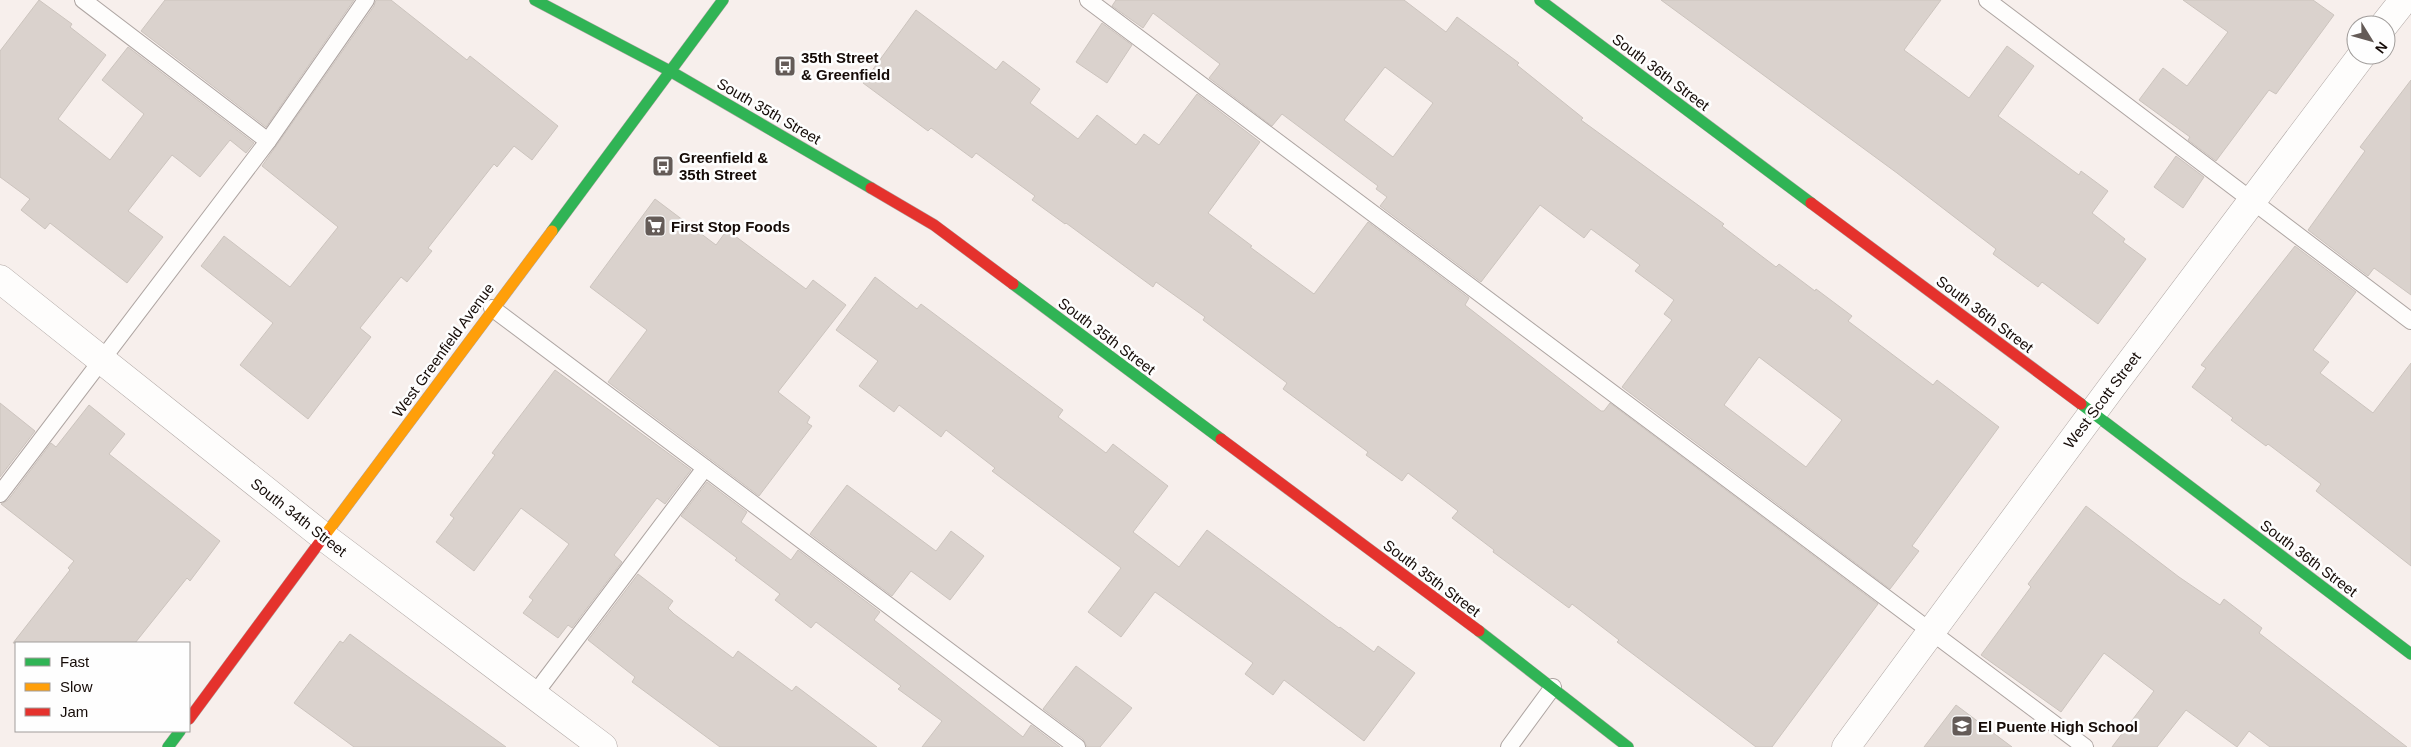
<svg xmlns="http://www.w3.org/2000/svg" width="2411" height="747" viewBox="0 0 2411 747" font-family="Arial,sans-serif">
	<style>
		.building { fill: #dad2cd; stroke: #ccc4be; fill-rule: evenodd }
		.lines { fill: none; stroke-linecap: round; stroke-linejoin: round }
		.lane-casing { stroke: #aea5a2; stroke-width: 18 }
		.street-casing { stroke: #aea5a2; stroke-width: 29 }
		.fast-casing { stroke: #aea5a2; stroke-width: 12 }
		.slow-casing { stroke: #aea5a2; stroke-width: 12 }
		.jam-casing { stroke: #aea5a2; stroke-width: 12 }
		.lane { stroke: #fefdfc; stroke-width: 16 }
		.street { stroke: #fefdfc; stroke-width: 28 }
		.fast { stroke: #30b455; stroke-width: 11 }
		.slow { stroke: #ff9f0a; stroke-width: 11 }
		.jam { stroke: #e5322d; stroke-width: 11 }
		.labels { text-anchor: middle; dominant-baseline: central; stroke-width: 5; stroke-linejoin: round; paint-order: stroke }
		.poi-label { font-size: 15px; font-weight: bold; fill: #150b07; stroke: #fefefe; text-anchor: start }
		.street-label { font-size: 15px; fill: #150b07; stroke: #fefefe }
	</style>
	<rect width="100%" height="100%" fill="#f7efec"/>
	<g class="building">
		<polygon points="39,0 72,24 70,27 106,55 58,119 110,160 144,114 102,80 128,47 254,143 246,153 230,140 200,177 172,155 128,211 163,237 127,283 50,223 45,229 21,210 30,199 0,177 0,51"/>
		<polygon points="165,0 354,0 266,127 141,31"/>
		<polygon points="376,0 391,0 467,60 470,56 558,126 532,160 514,146 497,167 494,164 428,248 432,251 407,282 401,277 360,328 371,337 308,419 240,365 273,323 201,266 224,236 290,287 338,227 262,166 374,6"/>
		<path d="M1116,0H1404L1446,32L1457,17L1519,63L1517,65L1583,118L1581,120L1724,224L1722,226L1776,267L1779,264L1815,291L1816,289L1852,316L1848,321L1933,385L1937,380L1999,427L1912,546L1919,551L1890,589L1622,387L1672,320L1664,314L1674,300L1635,271L1640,265L1591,229L1584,238L1540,205L1481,282L1380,206L1387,197L1376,189L1378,186L1282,114L1272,126L1209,78L1220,64L1153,13L1143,28L1112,6ZM1385,67L1433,103L1393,157L1344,120ZM1759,357L1842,420L1806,467L1724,405Z"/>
		<polygon points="1661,0 1941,0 1904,50 1969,98 2007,46 2034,66 1998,116 2079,175 2081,171 2108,191 2092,213 2125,239 2123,242 2146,259 2098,324 2042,282 2038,287 1993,254 1996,249 1897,173"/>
		<polygon points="2183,0 2313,0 2334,15 2276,94 2269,90 2216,161 2188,140 2190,137 2139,100 2163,68 2187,86 2228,32"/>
		<polygon points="916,10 996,70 1003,61 1040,89 1030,103 1078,139 1097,115 1136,145 1144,134 1159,145 1197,94 1260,142 1208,213 1252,246 1250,247 1314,294 1368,222 1469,298 1465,305 1601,411 1604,411 1610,403 1878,604 1772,747 1756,747 1617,642 1619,640 1572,604 1569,608 1493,552 1494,550 1452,518 1458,511 1408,473 1402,481 1366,455 1368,452 1283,389 1287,383 1203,320 1205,317 1156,282 1153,287 1066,223 1065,224 1032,200 1035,196 976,153 972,158 931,128 928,131 863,83"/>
		<polygon points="1102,23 1132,45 1107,83 1076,62"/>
		<polygon points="2411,80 2411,295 2374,268 2368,276 2308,230 2365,151 2360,147"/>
		<polygon points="2176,156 2204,177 2183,208 2154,187"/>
		<polygon points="655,199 716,245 727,230 806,289 813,280 846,305 778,392 810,417 807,423 812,426 759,496 608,382 647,330 590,287"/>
		<polygon points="2295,246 2356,292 2313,350 2329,362 2320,373 2373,413 2411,363 2411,566 2316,491 2321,484 2268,444 2266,446 2231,420 2233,418 2192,387 2206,368 2201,365"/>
		<polygon points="875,277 917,309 921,304 1063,410 1058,417 1106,453 1113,444 1168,486 1133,532 1179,567 1207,530 1339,628 1340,627 1374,652 1378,646 1415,673 1364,741 1284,680 1273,695 1245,674 1253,663 1155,592 1121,637 1088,612 1121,568 992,471 995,468 946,430 941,437 899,405 894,412 859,386 878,361 836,330"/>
		<polygon points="555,370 691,470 665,504 657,498 614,555 622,562 572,628 568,625 558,638 523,613 533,600 529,597 569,544 521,508 474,571 436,542 454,518 450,515 495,455 492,453"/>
		<polygon points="0,403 35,431 0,477"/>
		<polygon points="89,405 125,434 109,454 220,541 190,581 187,578 135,643 13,643 70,570 68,568 74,561 1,504 8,500 51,443 56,447"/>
		<polygon points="707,482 747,512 741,522 791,560 798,550 880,612 874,620 1023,737 1031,725 1060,747 922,747 942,721 898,689 901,686 816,622 811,628 775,600 780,594 735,560 737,558 681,516"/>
		<polygon points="847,485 936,551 951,531 984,556 950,600 911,571 892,596 810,534"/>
		<polygon points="2086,506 2179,577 2220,605 2224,599 2262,628 2259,633 2407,747 2270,747 2249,731 2237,747 2186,710 2157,747 2112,747 2154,691 2104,653 2061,712 1981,655 2031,587 2028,584"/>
		<polygon points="638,574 673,601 668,608 674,614 733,658 738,651 792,691 796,686 877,747 720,747 632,682 635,677 588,640"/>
		<polygon points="350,634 403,673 506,747 354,747 294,703 340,641 343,643"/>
		<polygon points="1076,666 1132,708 1100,747 1087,747 1083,739 1043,709"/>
		<polygon points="1956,705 2012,747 1924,747"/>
	</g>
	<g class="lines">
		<g class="lane-casing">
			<g id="lane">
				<polyline points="83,0 268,141"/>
				<polyline points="1088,0 2085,747"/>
				<polyline points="1987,0 2411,321"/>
				<polyline points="492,308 1077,747"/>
				<polyline points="0,494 268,141 366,0"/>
				<polyline points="534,695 705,468"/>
				<polyline points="1509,747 1553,687"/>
			</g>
		</g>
		<g class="street-casing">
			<g id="street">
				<polyline points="2384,25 2399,6"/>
				<polyline points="0,279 324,537 603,747"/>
				<polyline points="1846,747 2114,384 2362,55"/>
			</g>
		</g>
		<g class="fast-casing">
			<g id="fast">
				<polyline points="535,0 670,71 871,188"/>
				<polyline points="1540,0 1811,203"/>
				<polyline points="552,231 723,0"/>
				<polyline points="1013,284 1221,439"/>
				<polyline points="2081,404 2411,654"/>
				<polyline points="1479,631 1628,747"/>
				<polyline points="168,747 180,731"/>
			</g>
		</g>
		<g class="slow-casing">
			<polyline id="slow" points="325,535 552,231"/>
		</g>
		<g class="jam-casing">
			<g id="jam">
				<polyline points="871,188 934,225 1013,284"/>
				<polyline points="1811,203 2081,404"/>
				<polyline points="1221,439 1479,631"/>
				<polyline points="189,719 325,535"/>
			</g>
		</g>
		<use href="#lane" class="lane"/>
		<use href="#street" class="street"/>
		<use href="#fast" class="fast"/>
		<use href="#slow" class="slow"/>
		<use href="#jam" class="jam"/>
	</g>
	<defs>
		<g id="bus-square" transform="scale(1.125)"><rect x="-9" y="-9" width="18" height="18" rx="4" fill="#645b57" stroke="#fefefe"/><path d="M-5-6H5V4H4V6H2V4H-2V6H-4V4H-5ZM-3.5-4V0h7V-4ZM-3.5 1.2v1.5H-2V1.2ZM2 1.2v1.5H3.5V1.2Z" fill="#fff"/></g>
		<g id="supermarket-square" transform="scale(1.125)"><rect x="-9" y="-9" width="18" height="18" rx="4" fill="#645b57" stroke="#fefefe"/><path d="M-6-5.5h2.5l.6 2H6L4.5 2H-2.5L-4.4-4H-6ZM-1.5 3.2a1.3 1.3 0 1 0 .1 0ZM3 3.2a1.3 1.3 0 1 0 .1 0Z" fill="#fff"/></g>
		<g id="school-square" transform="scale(1.125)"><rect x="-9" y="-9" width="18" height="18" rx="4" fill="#645b57" stroke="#fefefe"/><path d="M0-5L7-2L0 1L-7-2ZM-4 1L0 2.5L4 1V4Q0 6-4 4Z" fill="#fff"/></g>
	</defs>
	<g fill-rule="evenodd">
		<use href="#bus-square" x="785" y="66"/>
		<use href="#bus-square" x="663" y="166"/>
		<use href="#supermarket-square" x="655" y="226"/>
		<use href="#school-square" x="1962" y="726"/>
	</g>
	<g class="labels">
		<g class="poi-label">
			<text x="801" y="57">35th Street<tspan x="801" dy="17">&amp; Greenfield</tspan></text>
			<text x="679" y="157">Greenfield &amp;<tspan x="679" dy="17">35th Street</tspan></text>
			<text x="671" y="226">First Stop Foods</text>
			<text x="1978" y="726">El Puente High School</text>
		</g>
		<g class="street-label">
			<text transform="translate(1661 72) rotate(37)">South 36th Street</text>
			<text transform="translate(769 111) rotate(30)">South 35th Street</text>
			<text transform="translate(1985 314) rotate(37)">South 36th Street</text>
			<text transform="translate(1107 336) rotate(37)">South 35th Street</text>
			<text transform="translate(443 350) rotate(-54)">West Greenfield Avenue</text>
			<text transform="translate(2102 400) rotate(-53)">West Scott Street</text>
			<text transform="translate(299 517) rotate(38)">South 34th Street</text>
			<text transform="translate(2309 558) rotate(37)">South 36th Street</text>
			<text transform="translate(1432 578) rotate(37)">South 35th Street</text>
		</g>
	</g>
	<rect x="15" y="642" width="175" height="90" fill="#fefefe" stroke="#a19d9b"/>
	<rect x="25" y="658" width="25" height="8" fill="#30b455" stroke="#a19d9b"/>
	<text x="60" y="667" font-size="15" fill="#150b07">Fast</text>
	<rect x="25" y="683" width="25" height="8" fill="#ff9f0a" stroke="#a19d9b"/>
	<text x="60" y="692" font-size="15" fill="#150b07">Slow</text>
	<rect x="25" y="708" width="25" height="8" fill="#e5322d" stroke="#a19d9b"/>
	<text x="60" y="717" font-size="15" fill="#150b07">Jam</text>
	<g transform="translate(2371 40) rotate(127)"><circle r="24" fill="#fefefe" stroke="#a19d9b"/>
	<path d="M0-4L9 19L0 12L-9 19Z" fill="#645b57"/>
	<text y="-8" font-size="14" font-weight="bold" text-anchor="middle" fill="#150b07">N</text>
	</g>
</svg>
